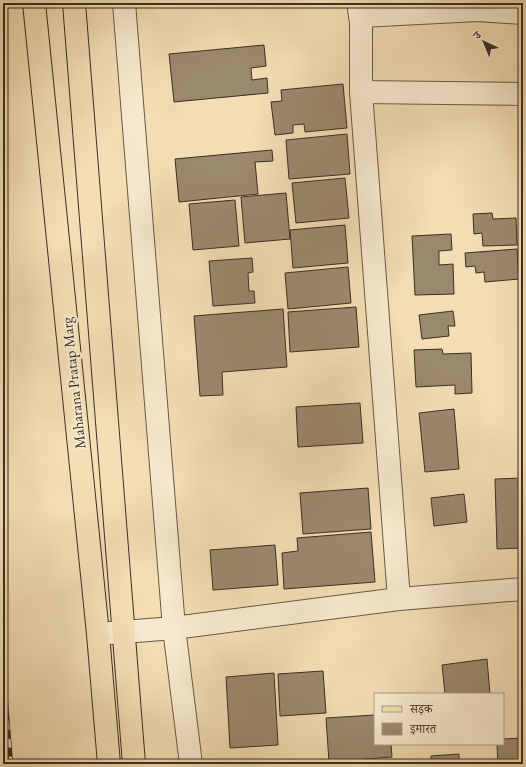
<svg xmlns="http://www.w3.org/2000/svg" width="526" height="767" viewBox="0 0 526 767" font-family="'EB Garamond','Noto Serif Devanagari',serif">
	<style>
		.building { fill: #9b896e; stroke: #3b2f22 }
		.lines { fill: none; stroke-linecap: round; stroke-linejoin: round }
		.minor-casing { stroke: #695a46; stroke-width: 24 }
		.major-casing { stroke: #3b2f22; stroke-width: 24 }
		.minor { stroke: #f7e9ce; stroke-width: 22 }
		.major { stroke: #f3ddb4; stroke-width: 22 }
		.rail-casing { stroke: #3b2f22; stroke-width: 4.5 }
		.rail { stroke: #f7e9ce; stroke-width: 3; stroke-dasharray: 9; stroke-linecap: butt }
		.labels { text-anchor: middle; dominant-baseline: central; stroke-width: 4; stroke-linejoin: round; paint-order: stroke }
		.street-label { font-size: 15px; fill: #3b2f22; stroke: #f7e9ce }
	</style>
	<rect width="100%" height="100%" fill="#f3ddb4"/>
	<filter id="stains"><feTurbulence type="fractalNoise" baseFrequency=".005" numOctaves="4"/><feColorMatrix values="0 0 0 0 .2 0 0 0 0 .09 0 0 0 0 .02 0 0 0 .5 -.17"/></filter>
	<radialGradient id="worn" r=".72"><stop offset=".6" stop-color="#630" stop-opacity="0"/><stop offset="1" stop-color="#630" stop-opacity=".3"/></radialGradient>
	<g class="building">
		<polygon points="283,3 305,3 305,5 283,7"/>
		<polygon points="264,45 266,66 251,68 252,80 267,78 268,93 174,102 169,54"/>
		<polygon points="343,84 347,128 305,132 304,124 293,125 293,133 275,135 271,102 282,101 281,90"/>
		<polygon points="347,134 350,174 289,179 286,140"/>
		<polygon points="272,150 273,161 255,162 258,194 179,202 175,159"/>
		<polygon points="345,178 349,218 296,223 292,183"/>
		<polygon points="286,193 290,239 245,243 241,197"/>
		<polygon points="235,200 239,246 193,250 189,204"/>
		<polygon points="492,213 493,219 516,218 517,245 483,246 482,233 474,234 473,214"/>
		<polygon points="345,225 348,263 293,268 290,230"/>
		<polygon points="451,234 452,250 439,251 439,265 453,264 454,294 415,295 412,236"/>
		<polygon points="517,249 519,279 485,282 484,272 476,273 475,266 466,267 465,253"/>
		<polygon points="252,258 253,272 248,273 249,291 254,291 255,303 213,306 209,261"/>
		<polygon points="348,267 351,303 288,309 285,273"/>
		<polygon points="356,307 359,347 290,352 288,312"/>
		<polygon points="283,309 287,367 222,372 223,395 200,396 194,316"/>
		<polygon points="453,311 455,326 448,326 449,336 422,339 419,315"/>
		<polygon points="442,349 443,354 471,353 472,393 455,394 455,385 416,387 414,350"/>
		<polygon points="360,403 363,443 298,447 296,407"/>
		<polygon points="454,409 459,469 425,472 419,413"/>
		<polygon points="523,478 523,548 497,549 495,479"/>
		<polygon points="368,488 371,529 303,534 300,493"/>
		<polygon points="464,494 467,522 434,526 431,498"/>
		<polygon points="371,532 375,582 284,589 282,553 298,551 297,538"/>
		<polygon points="275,545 278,585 213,590 210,550"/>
		<polygon points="487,659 490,694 445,694 442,665"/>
		<polygon points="323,671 326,713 280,716 278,674"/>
		<polygon points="274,673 278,745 230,748 226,677"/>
		<polygon points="375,715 375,744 391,744 392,757 329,762 326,718"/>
		<polygon points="523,738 523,764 498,764 497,744 503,744 503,739"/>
		<polygon points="459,754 459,764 431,764 431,756"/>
	</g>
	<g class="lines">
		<g class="minor-casing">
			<g id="minor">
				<polyline points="124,3 174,628 191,764"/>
				<polyline points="358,3 361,22 361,92 399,599"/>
				<polyline points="360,16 478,10 523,13"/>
				<polyline points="361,92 523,94"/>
				<polyline points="98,634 174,628 399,599 523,589"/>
			</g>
		</g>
		<g class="major-casing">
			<g id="major">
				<polyline points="34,3 98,634 109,764"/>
				<polyline points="74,3 134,764"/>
			</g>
		</g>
		<use href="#minor" class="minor"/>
		<use href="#major" class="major"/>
		<g class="rail-casing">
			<polyline id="rail" points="3,667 11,764"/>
		</g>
		<use href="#rail" class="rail"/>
	</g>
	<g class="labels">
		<g class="street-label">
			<text transform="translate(73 383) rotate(-96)">Maharana Pratap Marg</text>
		</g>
	</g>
	<rect width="526" height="767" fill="none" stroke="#f3ddb4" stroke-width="16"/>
	<rect x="4" y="4" width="518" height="759" fill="none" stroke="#3b2f22" stroke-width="2"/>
	<rect x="8" y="8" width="510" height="751" fill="none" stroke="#3b2f22"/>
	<rect x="374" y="693" width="130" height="52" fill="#f7e9ce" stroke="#ac9f89"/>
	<rect x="382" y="706" width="20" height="6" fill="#f3ddb4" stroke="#ac9f89"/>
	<text x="410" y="713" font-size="12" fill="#3b2f22">सड़क</text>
	<rect x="382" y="723" width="20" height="12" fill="#9b896e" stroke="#ac9f89"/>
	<text x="410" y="733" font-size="12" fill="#3b2f22">इमारत</text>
	<g transform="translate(484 42) rotate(316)" stroke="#f7e9ce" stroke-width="3" paint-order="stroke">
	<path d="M0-3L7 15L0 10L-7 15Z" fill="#3b2f22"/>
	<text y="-6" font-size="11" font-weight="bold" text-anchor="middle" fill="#3b2f22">उ</text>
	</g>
	<rect width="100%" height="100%" filter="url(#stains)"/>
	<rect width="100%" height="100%" fill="url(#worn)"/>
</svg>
